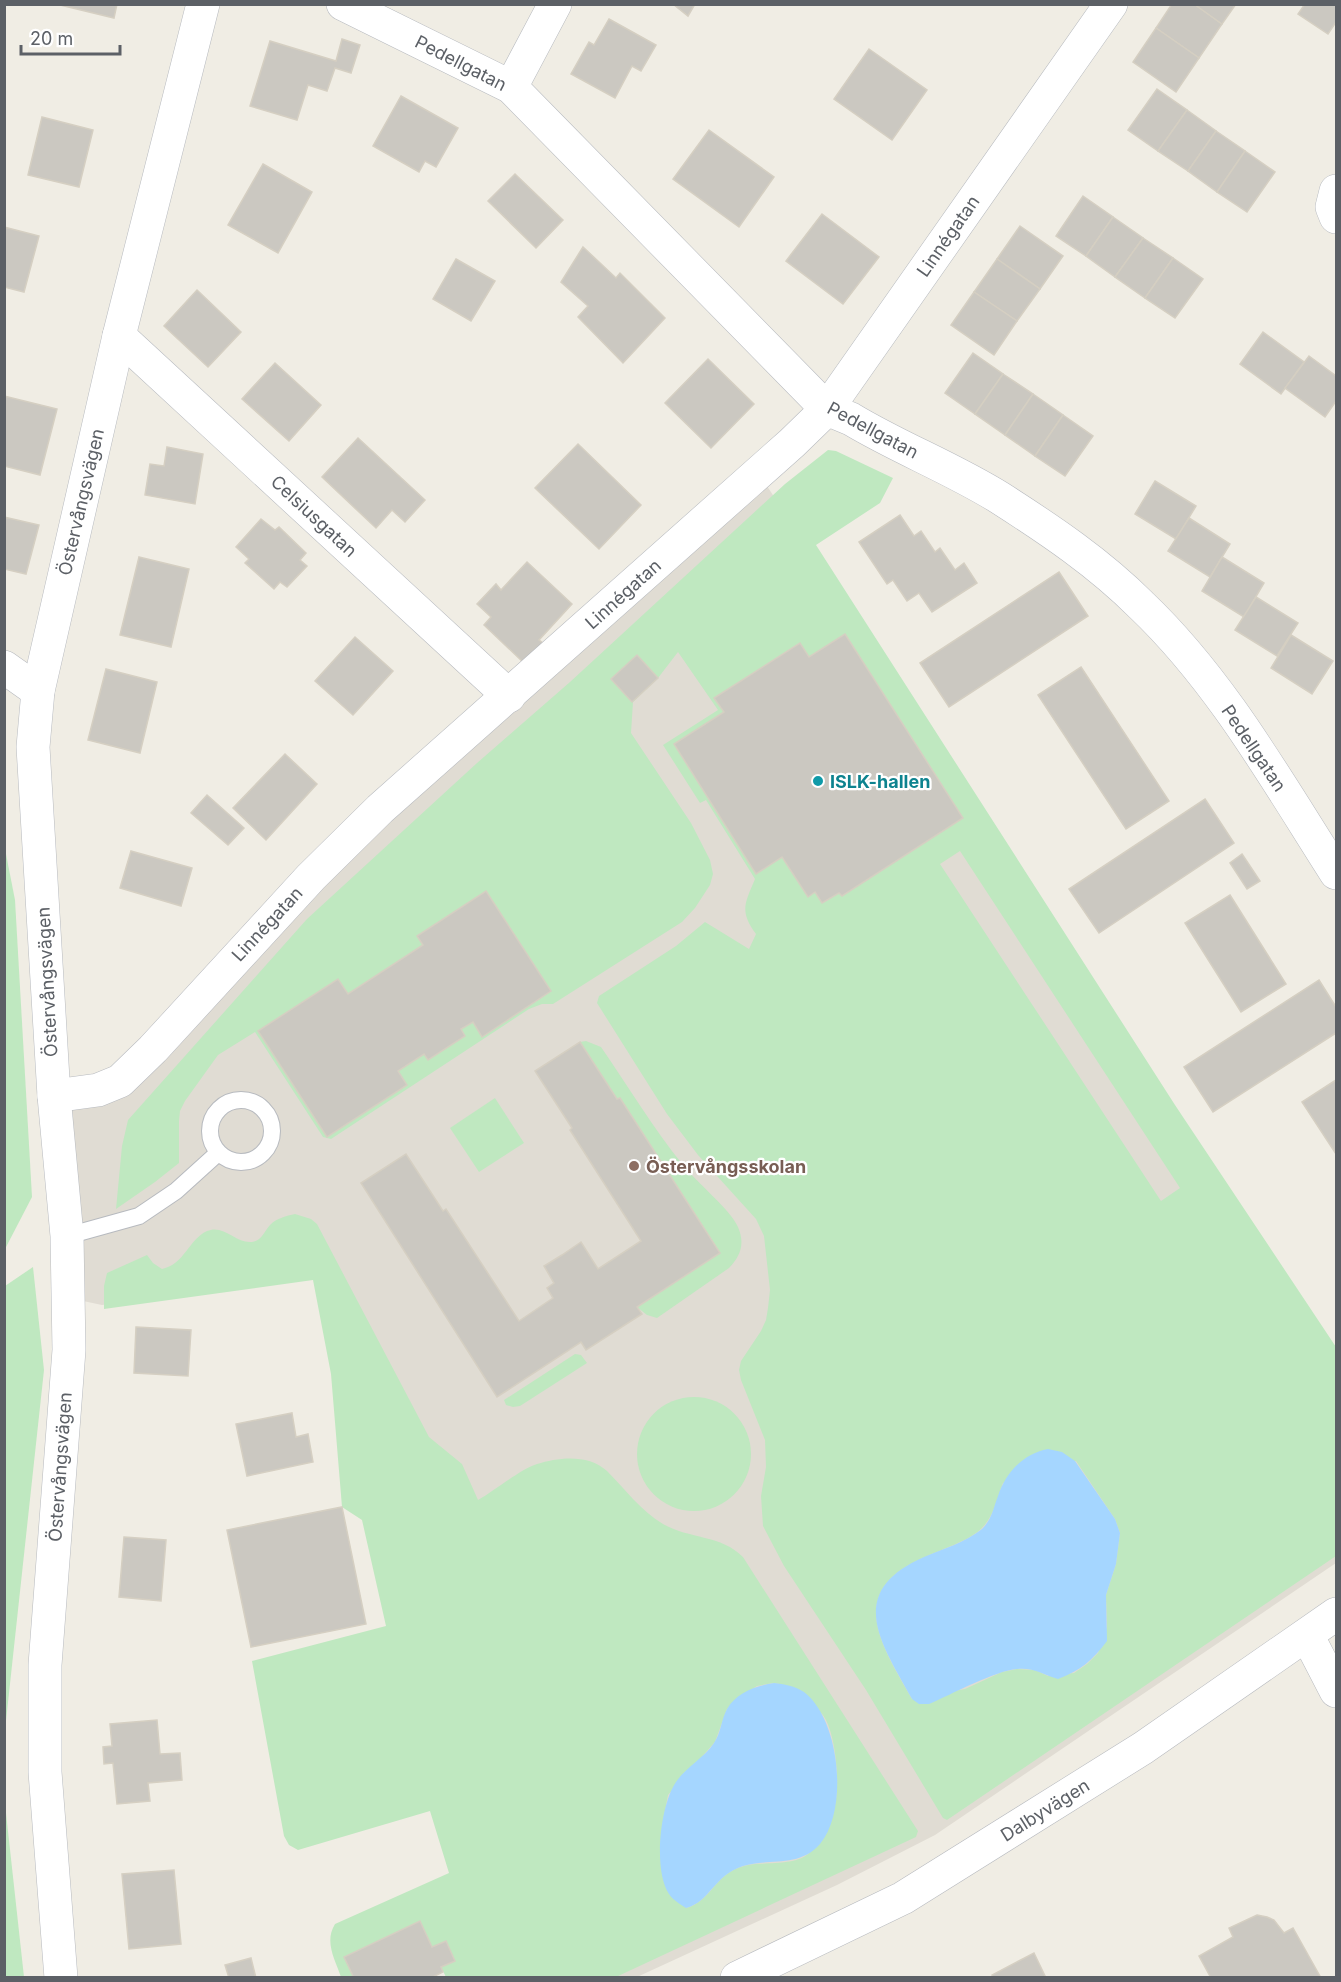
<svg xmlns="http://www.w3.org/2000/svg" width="1341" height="1982" viewBox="0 0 1341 1982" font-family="Inter,sans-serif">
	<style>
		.education { fill: #e0dcd3 }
		.green { fill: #bfe8c0; fill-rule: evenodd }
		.water { fill: #a5d6ff }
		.building { fill: #cbc8c1; stroke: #d5cfc2; stroke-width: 1.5 }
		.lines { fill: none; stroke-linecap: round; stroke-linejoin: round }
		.service-casing { stroke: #b7babf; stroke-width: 18 }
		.minor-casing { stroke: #b7babf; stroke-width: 34 }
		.tertiary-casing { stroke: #b7babf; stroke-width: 34 }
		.service { stroke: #fff; stroke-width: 16 }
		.minor { stroke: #fff; stroke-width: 33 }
		.tertiary { stroke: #fff; stroke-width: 33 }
		.culture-dot { fill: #0f9aa8; stroke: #fff; stroke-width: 2 }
		.education-dot { fill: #8d6e63; stroke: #fff; stroke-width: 2 }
		.labels { text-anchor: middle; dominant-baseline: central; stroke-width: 4.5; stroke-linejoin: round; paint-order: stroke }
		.street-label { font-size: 18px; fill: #5c6066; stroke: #fff }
		.culture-label { font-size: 18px; font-weight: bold; fill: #0d838f; stroke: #fff; text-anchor: start }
		.education-label { font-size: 18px; font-weight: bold; fill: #785e54; stroke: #fff; text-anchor: start }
	</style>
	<rect width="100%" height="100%" fill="#f0ede4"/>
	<polygon class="education" points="758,472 1336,1365 1336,1563 935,1835 837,1885 637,1977 494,1977 316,1275 102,1305 69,1298 54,1097 98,1090"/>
	<g class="green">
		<path d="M828,450L836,451L893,478L880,503L816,545L1175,1105L1336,1347V1556L947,1820L943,1818L866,1690L784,1566L763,1526L761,1496L766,1467L765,1440L741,1380L739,1370L741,1361L761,1331L766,1320L768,1308L770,1290L764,1236L756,1219L698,1155L667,1114L597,1003L599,996L676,946L705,922L749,949L756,934C739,911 745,903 755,879L706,800L700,803L663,745L718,710L678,652L658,678L633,702L631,733L691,823L710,860L713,874L710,885L695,908L682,922L553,1004H542L529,1009L331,1139L323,1137L255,1032L218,1055L185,1101L180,1111L179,1121V1163L155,1182L116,1209L122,1146L128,1120L307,919L477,763L570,682L785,484ZM845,634L963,818L842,896L839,893L823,903L815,892L808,897L782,857L756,874L674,744L724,712L715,698L799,643L809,657ZM960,851L1180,1188L1161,1201L940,864ZM486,892L551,991L483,1036L472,1022L461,1029L465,1036L428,1060L424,1054L398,1071L407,1085L327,1137L258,1031L338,979L348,994L423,945ZM1076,1461L1115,1519L1120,1533L1116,1564L1106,1595L1107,1627L1098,1653L1087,1664L1074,1673L1048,1676L1035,1670L1017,1669L1002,1672L965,1689L912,1699C880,1643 845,1591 925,1557C942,1549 969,1541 982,1528C994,1516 997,1498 1003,1483Z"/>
		<polygon points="5,849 15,900 32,1197 5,1249"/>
		<path d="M586,1041L601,1047C628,1086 653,1128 683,1165C696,1182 730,1209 738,1227C745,1243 741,1256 729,1268L657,1318L647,1315L637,1307L720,1252L620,1098L617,1099L580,1042Z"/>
		<polygon points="495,1098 524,1143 479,1172 450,1128"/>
		<path d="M295,1214L311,1219L317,1224L429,1437L462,1464L478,1500C496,1490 519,1470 537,1464C559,1457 589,1454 607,1471C625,1489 641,1511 663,1524C689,1539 722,1535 743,1557L918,1831L916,1837L616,1977H446L441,1967L455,1961L446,1941L432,1947L420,1921L344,1957L354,1977H341C335,1959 324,1942 335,1924L449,1873L430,1811L298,1850L289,1845L284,1836L252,1661L386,1626L362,1520L342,1507L331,1374L313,1280L104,1309V1286L107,1273L147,1255L153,1263L162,1269C185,1264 188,1240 207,1231C223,1224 235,1242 250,1242C261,1242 264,1232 270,1225C277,1218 286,1216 295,1214ZM773,1683C789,1685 793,1689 805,1699C810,1704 817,1709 822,1714C836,1730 841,1788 834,1808C831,1816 816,1846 810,1852C797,1867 761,1861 744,1866C714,1874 711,1902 686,1908L662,1827L668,1795L715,1742L727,1709L735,1700L757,1686Z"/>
		<polygon points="33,1267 44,1370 5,1730 5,1286"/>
		<polygon points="575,1354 581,1355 587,1363 520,1406 513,1407 506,1405 504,1400"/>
		<circle cx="694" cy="1454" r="57"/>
		<polygon points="4,1804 5,1804 24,1977 5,1977"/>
	</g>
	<g class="water">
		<path d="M1048,1449L1062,1452L1075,1461L1115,1519L1120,1533L1116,1564L1106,1595L1107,1641C1093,1660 1080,1671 1058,1679C1044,1675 1033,1667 1017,1669C997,1670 950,1695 929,1704H919L912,1699C881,1643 844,1592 924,1557C943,1549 966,1542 982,1529C992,1519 993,1509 998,1496C1006,1472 1023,1454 1048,1449Z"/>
		<path d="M774,1683C784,1684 795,1686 804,1692C840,1719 849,1810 820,1844C799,1868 770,1858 743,1866C714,1875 710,1902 686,1908C680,1904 673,1900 669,1894C653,1870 660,1805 676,1782C686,1767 704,1758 714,1743C721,1733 721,1720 727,1709C737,1692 756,1686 774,1683Z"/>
	</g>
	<g class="building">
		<polygon points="56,4 117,4 114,18"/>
		<polygon points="673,4 695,4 688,16"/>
		<polygon points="1172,4 1194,4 1222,24 1199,58 1156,28"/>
		<polygon points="1194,4 1236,4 1222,24"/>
		<polygon points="1305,4 1336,4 1336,22 1328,34 1298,14"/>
		<polygon points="609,19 656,45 641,71 632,66 615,98 571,74 589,42 594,45"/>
		<polygon points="1156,28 1199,58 1176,92 1133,62"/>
		<polygon points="342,39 360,45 351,73 335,68 327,91 308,85 297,120 250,106 270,41 336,61"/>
		<polygon points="869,49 927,90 892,140 834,99"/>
		<polygon points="1157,89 1187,110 1158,151 1128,130"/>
		<polygon points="401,96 458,128 436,167 425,161 419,172 373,146"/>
		<polygon points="1187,110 1216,131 1188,171 1158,151"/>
		<polygon points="42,117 93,130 79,187 28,175"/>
		<polygon points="709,130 774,177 739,227 673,179"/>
		<polygon points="1216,131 1245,151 1217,192 1188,171"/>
		<polygon points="1245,151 1275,172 1247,212 1217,192"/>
		<polygon points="263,164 312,192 278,253 228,225"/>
		<polygon points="515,174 563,220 536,248 488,201"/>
		<polygon points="1083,196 1113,217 1086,256 1056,236"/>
		<polygon points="822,214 879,257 843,304 786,261"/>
		<polygon points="1113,217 1143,238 1115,277 1086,256"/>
		<polygon points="1020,226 1063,256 1040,289 997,259"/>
		<polygon points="4,227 39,236 24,292 4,287"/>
		<polygon points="1143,238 1173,258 1145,298 1115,277"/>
		<polygon points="583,247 616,278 620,273 665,318 623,363 578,317 588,306 561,282"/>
		<polygon points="1173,258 1203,279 1175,318 1145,298"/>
		<polygon points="456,259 495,281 471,321 433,299"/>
		<polygon points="997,259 1040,289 1017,321 974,292"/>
		<polygon points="197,290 241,332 208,367 164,326"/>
		<polygon points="974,292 1017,321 994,355 951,325"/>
		<polygon points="1263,332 1304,362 1281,394 1240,364"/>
		<polygon points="973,353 1003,374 975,414 945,393"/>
		<polygon points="1309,356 1336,376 1336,401 1325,417 1285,388"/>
		<polygon points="708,359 754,404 711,448 665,403"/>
		<polygon points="275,363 321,405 289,441 242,399"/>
		<polygon points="1003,374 1033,394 1005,435 975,414"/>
		<polygon points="1033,394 1063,415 1035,456 1005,435"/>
		<polygon points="4,396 57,409 40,475 4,466"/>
		<polygon points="1063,415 1093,436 1065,476 1035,456"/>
		<polygon points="358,438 425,500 405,522 392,510 376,528 322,477"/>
		<polygon points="578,444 641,505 599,549 535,488"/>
		<polygon points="167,447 203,454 195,504 145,495 150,464 164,466"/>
		<polygon points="1155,481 1196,506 1176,539 1135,514"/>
		<polygon points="900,515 914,536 921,531 935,552 940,548 955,570 964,563 977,583 932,612 919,593 907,601 893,580 887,584 859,542"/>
		<polygon points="4,517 39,525 26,574 4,569"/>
		<polygon points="1189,518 1230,544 1210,577 1168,551"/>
		<polygon points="261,519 275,530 279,527 306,553 300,560 307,566 287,587 280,582 274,589 245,563 249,559 236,547"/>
		<polygon points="139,557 189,569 171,647 120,635"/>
		<polygon points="1222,557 1264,583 1244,617 1202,591"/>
		<polygon points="527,562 572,604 539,640 543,643 524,663 484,625 491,617 477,604 496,584 501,590"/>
		<polygon points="1059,572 1088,616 949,707 920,663"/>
		<polygon points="1256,597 1298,623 1277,656 1235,630"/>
		<polygon points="845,634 963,818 842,896 839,893 822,903 815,892 808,897 782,857 756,874 674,744 724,712 714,698 800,643 809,657"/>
		<polygon points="1291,635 1333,661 1312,694 1271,668"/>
		<polygon points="355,637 393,671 353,715 315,681"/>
		<polygon points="637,655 658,678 632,702 611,679"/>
		<polygon points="1081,667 1169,801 1126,829 1038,695"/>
		<polygon points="106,669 157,682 140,753 88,740"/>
		<polygon points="285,754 317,784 266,840 233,808"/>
		<polygon points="207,795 244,828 228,845 191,813"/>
		<polygon points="1205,799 1234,843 1099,933 1069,889"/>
		<polygon points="131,851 192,868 181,906 120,888"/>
		<polygon points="1242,854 1260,881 1247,889 1230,863"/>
		<polygon points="486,891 551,991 482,1037 473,1022 461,1029 465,1036 428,1060 424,1054 398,1071 407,1085 327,1137 258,1031 338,979 348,994 423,945 417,936"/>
		<polygon points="1230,895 1286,984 1241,1012 1185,923"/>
		<polygon points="1319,980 1336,1007 1336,1033 1213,1112 1184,1067"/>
		<polygon points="580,1042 617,1099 620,1098 720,1253 637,1307 642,1314 586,1350 581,1342 497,1397 361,1183 406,1154 443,1211 446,1209 519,1321 553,1298 547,1288 554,1283 544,1266 562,1255 581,1242 598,1269 641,1241 570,1130 572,1128 535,1071"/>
		<polygon points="1336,1080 1336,1154 1302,1102"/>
		<polygon points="136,1327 191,1330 188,1376 134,1373"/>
		<polygon points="292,1413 296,1437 308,1434 313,1462 247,1476 236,1424"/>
		<polygon points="342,1507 366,1624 251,1647 227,1530"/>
		<polygon points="124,1537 166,1540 161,1601 119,1597"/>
		<polygon points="157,1720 160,1754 180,1753 182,1780 148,1783 150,1801 117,1804 113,1763 104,1764 103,1747 112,1746 110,1724"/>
		<polygon points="174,1870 181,1944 129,1949 122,1874"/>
		<polygon points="1257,1915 1267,1917 1274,1920 1284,1933 1293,1928 1321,1978 1211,1978 1199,1956 1233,1937 1229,1928"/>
		<polygon points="420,1921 432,1947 446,1941 455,1961 441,1967 443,1972 431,1978 354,1978 344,1957"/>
		<polygon points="1034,1953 1046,1978 993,1978 992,1975"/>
		<polygon points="251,1958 256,1978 229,1978 225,1965"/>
	</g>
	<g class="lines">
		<g class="service-casing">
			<g id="service">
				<circle cx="241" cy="1131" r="31"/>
				<polyline points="67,1236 139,1216 176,1191 218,1153"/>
			</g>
		</g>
		<g class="minor-casing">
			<g id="minor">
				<path d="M343,4L511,87L827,409L851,419C899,448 952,468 1000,498C1050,530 1099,563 1141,605C1221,681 1277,781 1336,873"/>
				<polyline points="511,87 555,4"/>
				<polyline points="1336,191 1332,207 1336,217"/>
				<polyline points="119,336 509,696"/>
				<polyline points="4,667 38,691"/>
				<polyline points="54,1096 98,1090 120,1081 153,1049 311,877 380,809 792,443 827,409 1111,4"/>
				<polyline points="1307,1635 1336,1691"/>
				<polyline points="61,1978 45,1772 45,1665 69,1350 67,1236 54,1096 33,747 38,691 119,336 203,4"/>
			</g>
		</g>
		<g class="tertiary-casing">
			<polyline id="tertiary" points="737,1978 903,1898 1143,1748 1336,1614"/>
		</g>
		<use href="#service" class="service"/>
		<use href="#minor" class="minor"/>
		<use href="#tertiary" class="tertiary"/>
	</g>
	<circle class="culture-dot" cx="818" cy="781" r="6"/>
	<circle class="education-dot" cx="634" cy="1166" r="6"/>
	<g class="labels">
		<g class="street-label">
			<text transform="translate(461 63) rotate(27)">Pedellgatan</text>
			<text transform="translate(948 236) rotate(-55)">Linnégatan</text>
			<text transform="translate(873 430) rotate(28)">Pedellgatan</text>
			<text transform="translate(81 502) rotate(-77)">Östervångsvägen</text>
			<text transform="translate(314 516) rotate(43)">Celsiusgatan</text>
			<text transform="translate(623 594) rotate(-42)">Linnégatan</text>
			<text transform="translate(1254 748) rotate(56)">Pedellgatan</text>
			<text transform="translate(267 924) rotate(-47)">Linnégatan</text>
			<text transform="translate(47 982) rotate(-93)">Östervångsvägen</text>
			<text transform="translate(60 1467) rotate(-86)">Östervångsvägen</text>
			<text transform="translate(1045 1810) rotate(-32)">Dalbyvägen</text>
		</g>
		<g class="culture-label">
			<text x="830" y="781">ISLK-hallen</text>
		</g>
		<g class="education-label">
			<text x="646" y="1166">Östervångsskolan</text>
		</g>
	</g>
	<rect width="1341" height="1982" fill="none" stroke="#5c6066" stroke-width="12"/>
	<path d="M21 45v9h99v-9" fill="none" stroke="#5c6066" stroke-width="3"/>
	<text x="30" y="45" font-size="18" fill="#5c6066" stroke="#ffffff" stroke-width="4.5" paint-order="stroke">20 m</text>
</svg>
